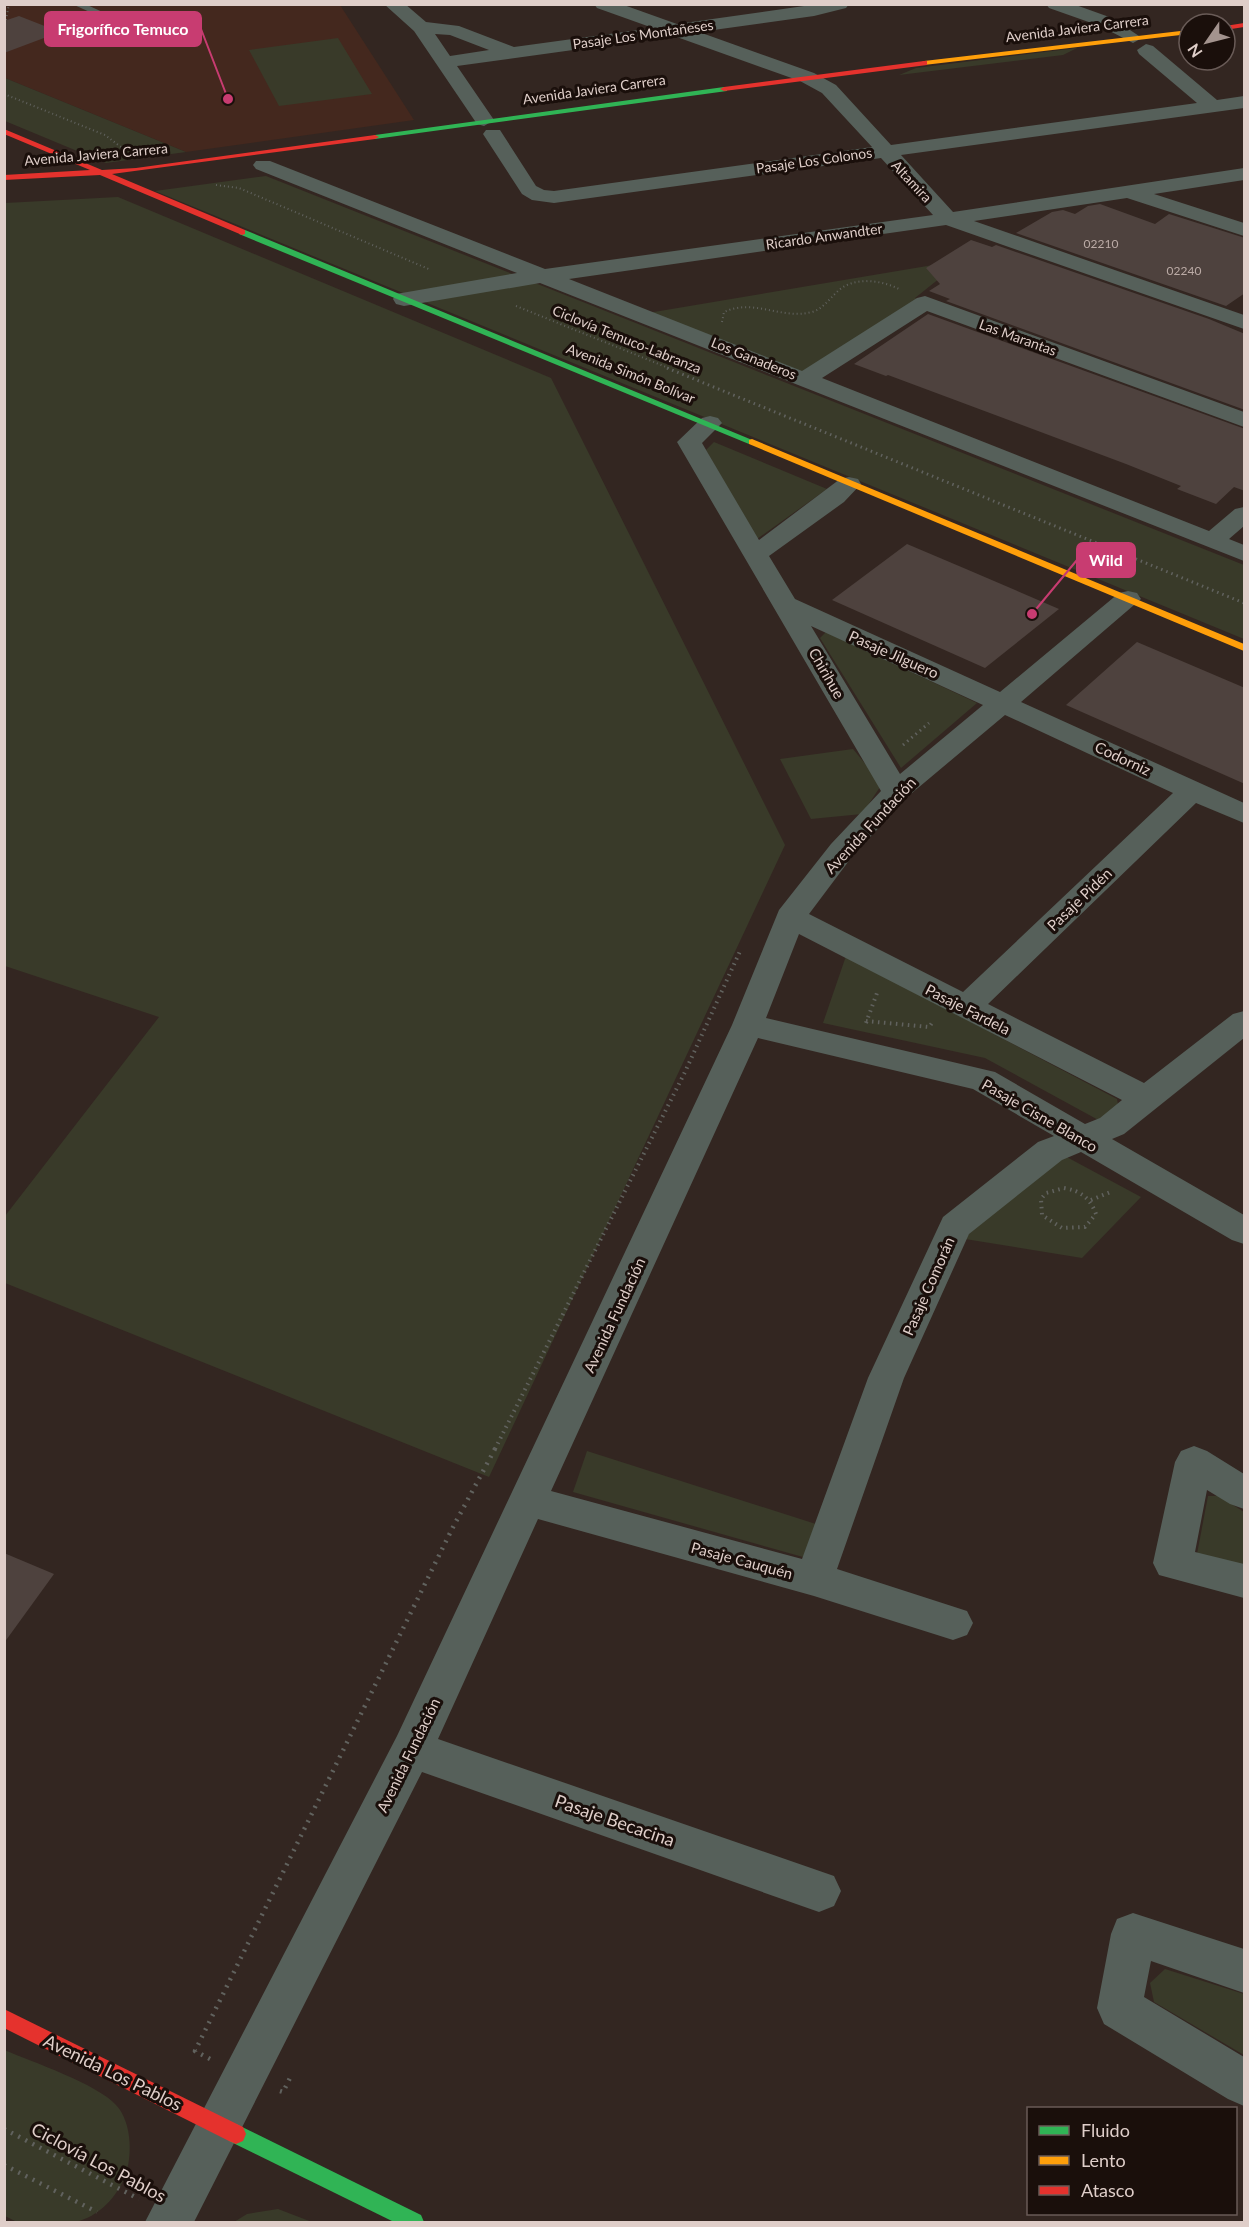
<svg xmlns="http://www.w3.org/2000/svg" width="1249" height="2227" viewBox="0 0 1249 2227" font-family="Lato,sans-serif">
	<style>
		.built { fill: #44281e }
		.green { fill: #393a29 }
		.building { fill: #4e423e }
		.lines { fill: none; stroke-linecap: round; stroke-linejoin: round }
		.path-far3 { stroke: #61625e; stroke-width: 2; stroke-dasharray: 1 3; stroke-linecap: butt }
		.path-far2 { stroke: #61625e; stroke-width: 3; stroke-dasharray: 1.5 4; stroke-linecap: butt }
		.path-far1 { stroke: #61625e; stroke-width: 4; stroke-dasharray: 1.5 4.5; stroke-linecap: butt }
		.path { stroke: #61625e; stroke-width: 4.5; stroke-dasharray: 2 6; stroke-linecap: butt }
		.lane { fill: #56605a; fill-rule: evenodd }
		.street { fill: #56605a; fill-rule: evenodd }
		.fast { fill: #30b455; fill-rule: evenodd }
		.slow { fill: #ff9f0a; fill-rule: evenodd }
		.jam { fill: #e5322d; fill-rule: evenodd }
		.labels { text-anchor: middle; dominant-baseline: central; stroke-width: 6; stroke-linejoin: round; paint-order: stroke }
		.number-label { font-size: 12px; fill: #bbaba6 }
		.far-street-label { font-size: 14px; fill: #dfcec9; stroke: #1a0f0b }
		.street-label { font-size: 15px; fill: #dfcec9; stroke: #1a0f0b }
		.near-street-label { font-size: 18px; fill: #dfcec9; stroke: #1a0f0b }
		.leader { fill: none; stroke: #c83c71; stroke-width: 2 }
		.callout-dot { fill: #c83c71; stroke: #1a0f0b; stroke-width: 2 }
		.callout { fill: #c83c71; stroke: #c83c71; stroke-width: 2 }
		.callout-label { font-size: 16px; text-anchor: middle; font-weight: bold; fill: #fff }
	</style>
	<rect width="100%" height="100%" fill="#332621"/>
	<polygon class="built" points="4,5 340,5 414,120 186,152 5,78"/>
	<g class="green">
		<polygon points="338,38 372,94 279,106 249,50"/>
		<polygon points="1077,48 1063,55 899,75 916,68"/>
		<polygon points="5,78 186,152 106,163 5,121"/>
		<polygon points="266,176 1244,565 1244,639 155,191"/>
		<polygon points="118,197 551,378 785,845 489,1477 5,1283 5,1216 159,1017 5,966 5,203"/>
		<polygon points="945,263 955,266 915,298 925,303 805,379 642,314"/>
		<polygon points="714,442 827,489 757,539 706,450"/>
		<polygon points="826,632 977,703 901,768 820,638"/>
		<polygon points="853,749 882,784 862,814 811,819 780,759"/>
		<polygon points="846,956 1117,1099 1119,1110 1102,1122 985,1058 823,1023"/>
		<polygon points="1063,1155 1141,1197 1082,1258 965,1239 982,1217"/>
		<polygon points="587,1451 819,1525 803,1557 573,1492"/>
		<polygon points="1208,1496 1219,1496 1244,1512 1244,1567 1197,1554"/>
		<polygon points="1165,1969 1244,1994 1244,2055 1154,2002 1150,1983"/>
		<path d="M4,2050C33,2062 97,2084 116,2105C133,2123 133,2161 123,2181C113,2201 98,2216 76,2222H17L5,2216Z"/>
		<polygon points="278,2209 312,2222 234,2222 247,2214"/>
	</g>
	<g class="building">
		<polygon points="19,16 60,32 4,53 4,21"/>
		<polygon points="1100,204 1155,224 1169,214 1245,238 1245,293 1226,306 1016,233 1052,212 1063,210 1075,214 1088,206"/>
		<polygon points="971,240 992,247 996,245 1209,319 1245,334 1245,410 946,301 950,299 929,291 940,284 926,268"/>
		<polygon points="928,314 1245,429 1245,491 1234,487 1216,504 1177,489 1181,486 1126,464 888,375 886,376 854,364"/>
		<polygon points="907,544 966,569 1059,609 985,668 832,600"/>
		<polygon points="1137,642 1245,688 1245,784 1066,705"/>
		<polygon points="4,1553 54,1574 4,1643"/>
	</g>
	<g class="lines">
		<g class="path-far3">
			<polyline points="6,20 9,4"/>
			<polyline points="4,94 105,135 121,147"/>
			<polyline points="216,185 239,188 431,270"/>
			<polyline points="516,306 671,369"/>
			<path d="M722,322L724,312C754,298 781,320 812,312C823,309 828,300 837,292C853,276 881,280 899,289"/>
		</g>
		<g class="path-far2">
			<polyline points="667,368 1244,603"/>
			<polyline points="903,745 929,723"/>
		</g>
		<g class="path-far1">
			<polyline points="866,1021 929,1027 932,1023"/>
			<polyline points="866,1023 877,993"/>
			<path d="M1064,1188C1081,1191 1090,1198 1096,1214L1085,1227L1062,1228L1042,1215L1041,1199L1046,1193Z"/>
			<polyline points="1091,1200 1113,1191"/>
			<polyline points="495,1449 685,1072 741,949"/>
		</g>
		<g class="path">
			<polyline points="210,2059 195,2051 452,1529 496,1447"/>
			<polyline points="280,2091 283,2092 290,2078"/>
			<polyline points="4,2129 139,2199"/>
			<polyline points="4,2165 97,2212"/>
		</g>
		<polygon class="lane" points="72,4 85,4 129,24 121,26"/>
		<g class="street">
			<path d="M384,4H405L426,22L459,26L514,47L653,28L597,8L594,4H621L677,24L818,4H849L846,8L814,16L699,32L814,73L836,85L891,145L1197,103L1139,54L1137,50L1146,44L1153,46L1217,100L1244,96V108L901,155L953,212L1244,168V180L1154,194L1244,223V236L1127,198L974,221L1244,315V329L946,225L569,279L802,371L917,298L925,296L1244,412V427L927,311L822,378L1209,531L1235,509L1244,507V526L1229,539L1244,545V561L540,283L404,306L396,304L393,299L396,294L517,273L256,169L253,165L256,161H270L545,269L933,215L881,158L554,203L532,200L522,194L483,134L486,130H500L536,186L544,190L554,191L872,147L822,93L800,81L674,36L457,66L494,120L484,126L477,124L414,31ZM435,34L450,35L489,50L450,56Z"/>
			<polygon points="1046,4 1073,4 1112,18 1142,38 1133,43 1100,26 1049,8"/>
			<path d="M710,416L718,418L722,423L702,443L759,540L840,479L849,477L858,479L861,484L844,502L769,556L795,599L1000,692L1119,593L1128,591L1137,593L1141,599L1021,702L1244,803V823L1196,803L988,1004L1144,1083L1233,1014L1244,1011V1038L1124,1134L1112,1139L1244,1215V1244L1232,1240L1081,1152L1062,1160L969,1234L904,1378L837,1569L967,1611L973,1623L967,1635L953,1640L814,1596L538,1519L438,1739L834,1876L841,1891L834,1906L819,1912L422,1772L194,2222H145L397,1736L732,1025L779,910L831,844L881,791L677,442L702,418ZM811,626L983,705L900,774ZM1005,715L1173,793L963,992L809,914L851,858L906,798ZM799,934L1122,1100L1100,1118L1085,1124L995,1072L766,1018ZM758,1038L973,1089L1054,1136L1038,1142L943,1217L868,1378L802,1559L551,1491Z"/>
			<polygon points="1194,1446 1207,1451 1244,1474 1244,1509 1230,1504 1207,1490 1195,1552 1244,1564 1244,1598 1159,1575 1153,1563 1175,1462 1181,1451"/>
			<polygon points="1133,1913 1244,1949 1244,1993 1151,1961 1144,1997 1244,2057 1244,2106 1228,2099 1104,2024 1097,2008 1111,1934 1117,1919"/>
		</g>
		<g class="fast">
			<polygon points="724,87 727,87 727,91 375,139 371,137 375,135"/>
			<polygon points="239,230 245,230 757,442 749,444 239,234"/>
			<polygon points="236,2124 421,2215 424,2222 394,2222 229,2141 226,2134 229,2127"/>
		</g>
		<g class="slow">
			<polygon points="1189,30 1189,34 924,65 920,63 924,61"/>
			<polygon points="752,439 1244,644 1244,651 749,444 749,440"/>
		</g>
		<g class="jam">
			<polygon points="1244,23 1244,27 1225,30 1225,26"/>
			<polygon points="924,61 927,61 927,65 724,91 720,89 724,87"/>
			<polygon points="4,129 102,170 136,168 375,135 379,137 375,139 112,174 245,230 245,234 242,235 100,175 4,180 4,175 90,170 4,134"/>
			<polygon points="4,2009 243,2127 246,2134 243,2141 236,2144 229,2141 4,2028"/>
		</g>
	</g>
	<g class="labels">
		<g class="number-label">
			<text x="1101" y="243">02210</text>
			<text x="1184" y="270">02240</text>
		</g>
		<g class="far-street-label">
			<text transform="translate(1077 28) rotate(-7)">Avenida Javiera Carrera</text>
			<text transform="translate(643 34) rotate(-8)">Pasaje Los Montañeses</text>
			<text transform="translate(594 89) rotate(-8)">Avenida Javiera Carrera</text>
			<text transform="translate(96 154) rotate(-5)">Avenida Javiera Carrera</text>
			<text transform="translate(814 160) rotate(-8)">Pasaje Los Colonos</text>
			<text transform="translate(912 181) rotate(47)">Altamira</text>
			<text transform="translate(824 236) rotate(-8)">Ricardo Anwandter</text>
			<text transform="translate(1018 337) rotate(20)">Las Marantas</text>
			<text transform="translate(627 339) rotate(22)">Ciclovía Temuco-Labranza</text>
			<text transform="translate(754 358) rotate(22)">Los Ganaderos</text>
			<text transform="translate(631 373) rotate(22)">Avenida Simón Bolívar</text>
		</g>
		<g class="street-label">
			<text transform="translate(894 654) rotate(24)">Pasaje Jilguero</text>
			<text transform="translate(827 673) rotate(60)">Chirihue</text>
			<text transform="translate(1123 758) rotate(25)">Codorniz</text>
			<text transform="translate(870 825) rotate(-47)">Avenida Fundación</text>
			<text transform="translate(1079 899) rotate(-44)">Pasaje Pidén</text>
			<text transform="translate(968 1009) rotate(27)">Pasaje Fardela</text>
			<text transform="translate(1040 1115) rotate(30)">Pasaje Cisne Blanco</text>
			<text transform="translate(928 1286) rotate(-66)">Pasaje Comorán</text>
			<text transform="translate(614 1315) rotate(-65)">Avenida Fundación</text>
			<text transform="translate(742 1560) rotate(15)">Pasaje Cauquén</text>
			<text transform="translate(408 1755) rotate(-64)">Avenida Fundación</text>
		</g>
		<g class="near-street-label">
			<text transform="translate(615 1820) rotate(19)">Pasaje Becacina</text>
			<text transform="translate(113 2072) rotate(26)">Avenida Los Pablos</text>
			<text transform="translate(99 2162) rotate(28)">Ciclovía Los Pablos</text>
		</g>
	</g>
	<path class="leader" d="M228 99L201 29M1032 614L1077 560"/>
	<g class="callout-dot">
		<circle cx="228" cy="99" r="6"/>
		<circle cx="1032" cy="614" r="6"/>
	</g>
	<g class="callout">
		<rect x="45" y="12" width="156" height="34" rx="6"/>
		<rect x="1077" y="543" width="58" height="34" rx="6"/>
	</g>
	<g class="callout-label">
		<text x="123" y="35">Frigorífico Temuco</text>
		<text x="1106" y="566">Wild</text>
	</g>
	<rect width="1249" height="2227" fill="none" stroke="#dfcec9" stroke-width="12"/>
	<rect x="1027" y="2107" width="210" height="108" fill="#1a0f0b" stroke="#695b57" stroke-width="1.5"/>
	<rect x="1039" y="2126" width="30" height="9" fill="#30b455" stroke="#695b57" stroke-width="1.5"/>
	<text x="1081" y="2137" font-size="18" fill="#dfcec9">Fluido</text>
	<rect x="1039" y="2156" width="30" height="9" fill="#ff9f0a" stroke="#695b57" stroke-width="1.5"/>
	<text x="1081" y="2167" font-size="18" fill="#dfcec9">Lento</text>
	<rect x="1039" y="2186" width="30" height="9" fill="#e5322d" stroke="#695b57" stroke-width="1.5"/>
	<text x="1081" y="2197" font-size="18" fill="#dfcec9">Atasco</text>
	<g transform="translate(1207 42) rotate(235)"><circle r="28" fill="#1a0f0b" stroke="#695b57" stroke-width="1.5"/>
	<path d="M0-4.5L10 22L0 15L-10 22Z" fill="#a3938e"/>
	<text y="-9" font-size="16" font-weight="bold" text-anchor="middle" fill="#dfcec9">N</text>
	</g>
</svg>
